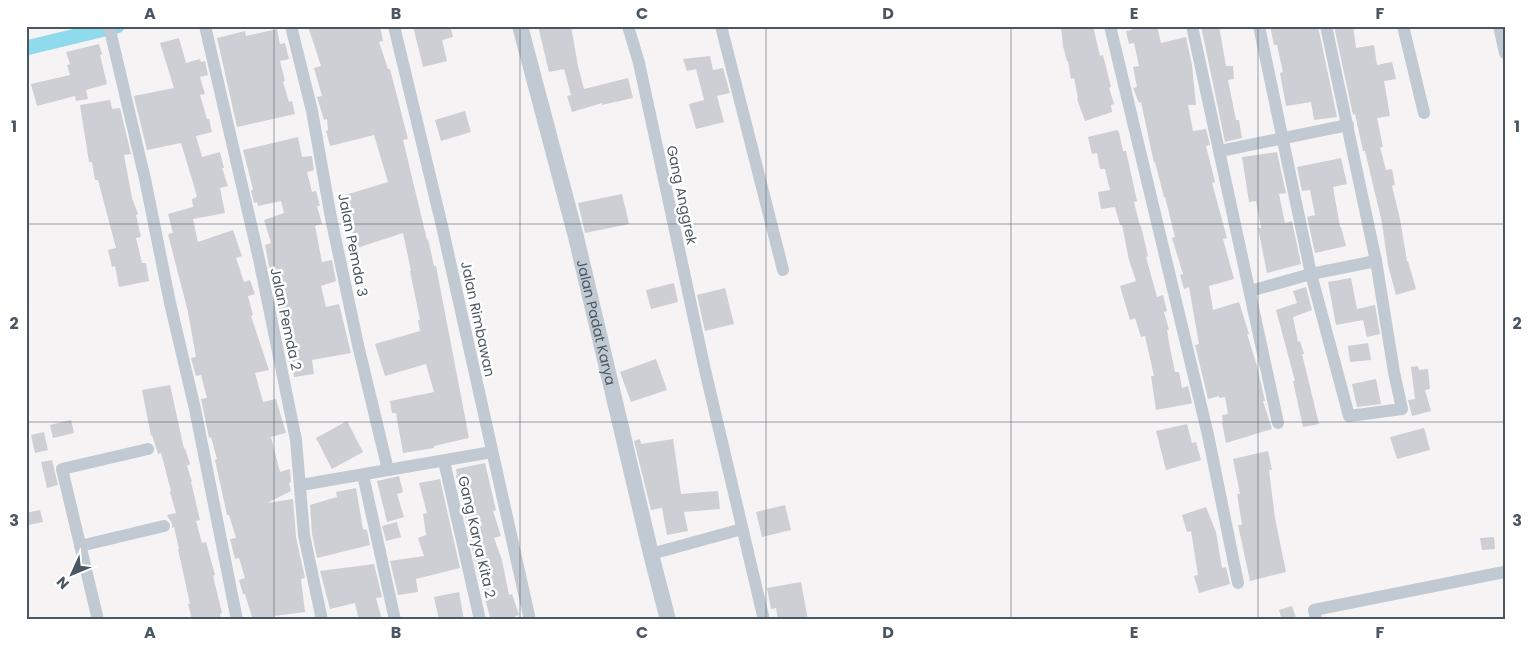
<svg xmlns="http://www.w3.org/2000/svg" width="1531" height="646" viewBox="0 0 1531 646" font-family="Poppins,sans-serif">
	<style>
		.lines { fill: none; stroke-linecap: round; stroke-linejoin: round }
		.canal { stroke: #90daee; stroke-width: 15 }
		.building { fill: #cdcfd5 }
		.minor { stroke: #c1cad2; stroke-width: 12 }
		.tertiary { stroke: #c1cad2; stroke-width: 16 }
		.grid { fill: none; stroke: #4a5661; stroke-width: 1; stroke-opacity: 0.55 }
		.labels { text-anchor: middle; dominant-baseline: central; stroke-width: 5; stroke-linejoin: round; paint-order: stroke }
		.street-label { font-size: 14px; fill: #4a5661; stroke: #fff }
		.neatline { fill: none; stroke: #4a5661; stroke-width: 2 }
		.grid-label { font-size: 16px; text-anchor: middle; font-weight: bold; fill: #4a5661 }
	</style>
	<rect width="100%" height="100%" fill="#f5f3f3"/>
	<g class="lines">
		<polyline class="canal" points="26,48 117,26"/>
	</g>
	<g class="building">
		<polygon points="308,26 380,26 383,41 379,42 388,69 390,69 408,139 403,140 427,240 428,239 434,266 436,266 469,438 434,446 434,448 403,453 396,413 392,413 390,401 434,392 426,364 385,376 375,344 420,331 418,320 420,320 410,271 411,271 403,233 357,248 342,196 388,182 374,135 330,146 326,131 328,130 327,119 324,120 317,97 322,96 314,68 321,66"/>
		<polygon points="413,26 450,26 453,37 442,40 447,61 423,67"/>
		<polygon points="538,26 571,26 578,66 584,89 628,78 633,98 602,105 602,103 572,112 567,96 571,95 564,69 549,72"/>
		<polygon points="1061,26 1093,26 1100,56 1103,55 1111,87 1109,88 1114,104 1111,105 1112,112 1085,121 1077,99 1078,98 1074,78 1071,79 1068,61 1067,61 1063,46"/>
		<polygon points="1131,26 1157,26 1161,43 1186,37 1192,65 1196,105 1188,105 1193,131 1206,129 1210,145 1206,146 1215,182 1212,183 1227,238 1223,239 1234,279 1209,286 1213,310 1239,302 1249,334 1247,334 1257,366 1265,401 1263,401 1272,429 1226,443 1222,423 1223,423 1222,415 1228,414 1225,397 1219,398 1219,396 1208,399 1195,345 1199,344 1189,287 1184,289 1180,275 1183,274 1172,238 1175,237 1165,197 1164,197 1155,162 1154,163 1141,102 1139,103 1133,88 1137,87 1133,67 1139,66 1134,43 1129,44 1126,31 1132,30"/>
		<polygon points="1201,26 1219,26 1226,66 1233,66 1234,79 1228,80 1236,120 1239,120 1242,138 1225,142"/>
		<polygon points="1270,26 1318,26 1337,117 1314,120 1311,102 1286,106 1280,73 1283,72 1277,45 1274,45"/>
		<polygon points="1334,26 1353,26 1356,48 1374,45 1377,65 1392,62 1396,79 1384,81 1390,116 1377,118 1383,147 1380,147 1386,170 1392,169 1395,185 1392,186 1400,219 1407,261 1408,261 1416,289 1396,295 1388,265 1382,223 1365,151 1363,151 1355,114 1353,115"/>
		<polygon points="277,29 280,44 285,43 289,59 280,61 285,81 283,82 289,102 292,101 295,114 237,127 217,38 245,31 246,36"/>
		<polygon points="179,38 186,63 200,59 201,62 205,61 208,75 200,77 205,94 200,95 207,119 209,119 212,132 196,136 202,157 220,152 224,168 222,168 228,186 220,188 225,213 193,219 198,242 233,230 242,256 236,258 244,282 250,280 255,294 248,296 253,315 251,316 269,370 255,373 263,402 276,399 286,433 271,437 280,472 290,469 291,482 289,483 291,491 267,503 293,499 296,537 305,578 301,579 305,612 274,616 275,620 253,620 245,594 243,594 239,580 245,578 239,558 235,559 230,539 236,538 229,515 227,515 215,460 217,459 211,437 209,438 201,399 207,398 201,375 196,376 191,358 196,357 188,312 168,234 173,233 168,214 193,207 192,199 197,197 194,186 181,143 147,150 134,97 134,96 174,88 160,43"/>
		<polygon points="99,44 102,54 100,55 107,84 86,90 88,99 76,101 75,96 37,106 31,84 70,75 67,65 70,64 66,52"/>
		<polygon points="710,56 713,70 723,68 730,93 717,96 724,122 696,129 689,104 704,100 696,69 687,71 683,59"/>
		<polygon points="110,100 112,109 120,108 131,154 124,155 132,198 138,214 136,215 141,237 136,238 142,263 146,263 149,281 119,287 115,266 112,267 108,250 116,248 98,180 95,180 92,162 89,162 80,105"/>
		<polygon points="465,111 471,132 441,141 435,120"/>
		<polygon points="1117,130 1119,132 1123,151 1126,151 1137,201 1134,202 1140,226 1141,226 1148,256 1146,257 1157,297 1163,295 1167,311 1164,312 1169,330 1167,330 1170,348 1175,372 1179,372 1182,388 1188,386 1192,403 1189,404 1156,410 1151,376 1154,376 1145,336 1141,337 1135,318 1130,320 1120,286 1136,281 1129,260 1122,225 1120,225 1115,207 1101,209 1098,192 1110,190 1105,169 1100,169 1097,153 1092,154 1088,137"/>
		<polygon points="298,137 302,157 312,156 314,170 307,172 312,192 316,191 320,206 317,206 322,224 315,226 322,262 332,260 336,281 321,286 326,307 339,304 351,353 312,360 314,374 294,377 292,361 288,362 283,338 287,337 274,293 265,245 271,243 264,220 284,213 281,201 258,206 257,202 254,203 251,191 253,189 243,150"/>
		<polygon points="1277,152 1286,193 1279,194 1285,223 1292,221 1301,264 1267,273 1258,228 1261,228 1256,201 1249,202 1242,157"/>
		<polygon points="1341,158 1347,184 1333,187 1340,227 1341,227 1346,246 1315,253 1307,217 1315,215 1310,190 1302,191 1297,167"/>
		<polygon points="622,194 629,224 585,233 578,203"/>
		<polygon points="1351,278 1357,309 1375,305 1380,334 1367,337 1363,320 1336,325 1328,282"/>
		<polygon points="674,283 678,302 651,309 646,290"/>
		<polygon points="1306,287 1312,310 1293,317 1298,342 1300,341 1304,354 1302,354 1319,424 1303,427 1293,381 1295,381 1276,310 1297,303 1293,291"/>
		<polygon points="725,288 734,324 705,331 697,295"/>
		<polygon points="1368,343 1371,360 1350,362 1348,346"/>
		<polygon points="656,359 667,390 631,402 620,372"/>
		<polygon points="1418,366 1419,370 1428,369 1430,389 1425,390 1431,411 1412,416 1408,400 1415,399 1411,367"/>
		<polygon points="1376,379 1381,404 1357,407 1352,384"/>
		<polygon points="170,385 184,449 185,448 190,464 187,466 192,482 191,482 200,520 196,521 202,543 206,542 215,575 213,576 222,613 220,614 221,620 192,620 188,604 190,604 178,549 179,549 174,527 172,528 172,524 167,515 176,513 170,492 171,491 161,453 158,454 152,435 151,436 142,390"/>
		<polygon points="71,420 74,433 53,438 50,425"/>
		<polygon points="347,421 363,452 332,469 316,438"/>
		<polygon points="1187,424 1192,443 1196,442 1201,460 1166,470 1156,431"/>
		<polygon points="1424,428 1430,450 1397,459 1390,437"/>
		<polygon points="44,432 48,450 35,453 31,435"/>
		<polygon points="640,439 641,444 673,439 681,494 718,491 720,509 684,512 688,531 667,535 662,508 651,510 634,441"/>
		<polygon points="1268,451 1272,470 1269,470 1275,518 1286,572 1250,581 1238,525 1242,525 1237,494 1240,494 1233,459"/>
		<polygon points="52,460 58,485 47,488 41,462"/>
		<polygon points="485,463 496,510 493,511 501,536 494,538 502,560 509,595 512,594 519,615 506,620 491,620 477,571 456,475 457,475 456,469"/>
		<polygon points="399,476 403,492 397,494 404,517 387,522 377,481"/>
		<polygon points="440,479 460,568 416,579 418,592 398,595 390,561 424,556 418,538 426,535 423,514 427,513 419,483"/>
		<polygon points="356,488 363,529 367,530 370,545 317,558 312,534 310,505 337,497 336,492"/>
		<polygon points="785,505 791,530 762,537 756,512"/>
		<polygon points="1206,507 1216,532 1222,568 1226,567 1230,584 1199,593 1194,576 1198,575 1191,531 1187,532 1182,515"/>
		<polygon points="40,510 43,522 28,525 26,513"/>
		<polygon points="397,522 401,537 386,541 382,526"/>
		<polygon points="1494,537 1495,549 1482,550 1480,538"/>
		<polygon points="374,564 382,597 376,598 382,620 359,620 355,603 330,609 320,571"/>
		<polygon points="801,582 808,620 778,620 776,608 771,609 767,588"/>
		<polygon points="459,592 464,620 439,620 434,597"/>
		<polygon points="1292,606 1296,618 1282,620 1279,610"/>
	</g>
	<g class="lines">
		<g class="minor">
			<polyline points="109,26 145,179 170,303 195,409 237,620"/>
			<polyline points="205,26 259,259 296,440 304,535 322,620"/>
			<polyline points="291,26 312,111 331,218 358,345 388,470"/>
			<polyline points="394,26 442,226 530,620"/>
			<polyline points="628,26 639,63 705,370 764,620"/>
			<polyline points="721,26 783,270"/>
			<polyline points="1110,26 1208,435 1238,583"/>
			<polyline points="1192,26 1278,423"/>
			<polyline points="1259,26 1311,274 1349,416 1402,409 1394,372 1376,261 1326,26"/>
			<polyline points="1403,26 1424,113"/>
			<polyline points="1499,26 1505,53"/>
			<polyline points="1220,151 1348,125"/>
			<polyline points="1250,291 1311,274 1376,261"/>
			<polyline points="444,461 480,620"/>
			<polyline points="363,475 395,620"/>
			<polyline points="301,485 492,452"/>
			<polyline points="80,546 164,526"/>
			<polyline points="651,554 742,529"/>
			<polyline points="98,620 62,469 148,449"/>
			<polyline points="1316,620 1314,610 1504,572"/>
		</g>
		<path class="tertiary" id="s1" d="M520,26L576,237L651,554L668,620"/>
	</g>
	<path class="grid" d="M274,26V620M520,26V620M766,26V620M1011,26V620M1258,26V620M26,224H1505M26,422H1505"/>
	<g class="labels">
		<g class="street-label">
			<text transform="translate(682 195) rotate(78)">Gang Anggrek</text>
			<text transform="translate(353 245) rotate(79)">Jalan Pemda 3</text>
			<text transform="translate(286 319) rotate(78)">Jalan Pemda 2</text>
			<text transform="translate(478 319) rotate(78)">Jalan Rimbawan</text>
			<text stroke="none"><textPath href="#s1" startOffset="306">Jalan Padat Karya</textPath></text>
			<text transform="translate(477 537) rotate(77)">Gang Karya Kita 2</text>
		</g>
	</g>
	<rect width="1531" height="646" fill="none" stroke="#ffffff" stroke-width="55"/>
	<g transform="translate(72 574) rotate(226)" stroke="#ffffff" stroke-width="4" paint-order="stroke">
	<path d="M0-4L9 19L0 12L-9 19Z" fill="#4a5661"/>
	<text y="-8" font-size="14" font-weight="bold" text-anchor="middle" fill="#4a5661">N</text>
	</g>
	<rect x="28" y="28" width="1476" height="590" class="neatline"/>
	<g class="grid-label">
		<text x="150" y="19">A</text>
		<text x="396" y="19">B</text>
		<text x="642" y="19">C</text>
		<text x="888" y="19">D</text>
		<text x="1134" y="19">E</text>
		<text x="1380" y="19">F</text>
		<text x="14" y="132">1</text>
		<text x="1517" y="132">1</text>
		<text x="14" y="329">2</text>
		<text x="1517" y="329">2</text>
		<text x="14" y="526">3</text>
		<text x="1517" y="526">3</text>
		<text x="150" y="638">A</text>
		<text x="396" y="638">B</text>
		<text x="642" y="638">C</text>
		<text x="888" y="638">D</text>
		<text x="1134" y="638">E</text>
		<text x="1380" y="638">F</text>
	</g>
</svg>
